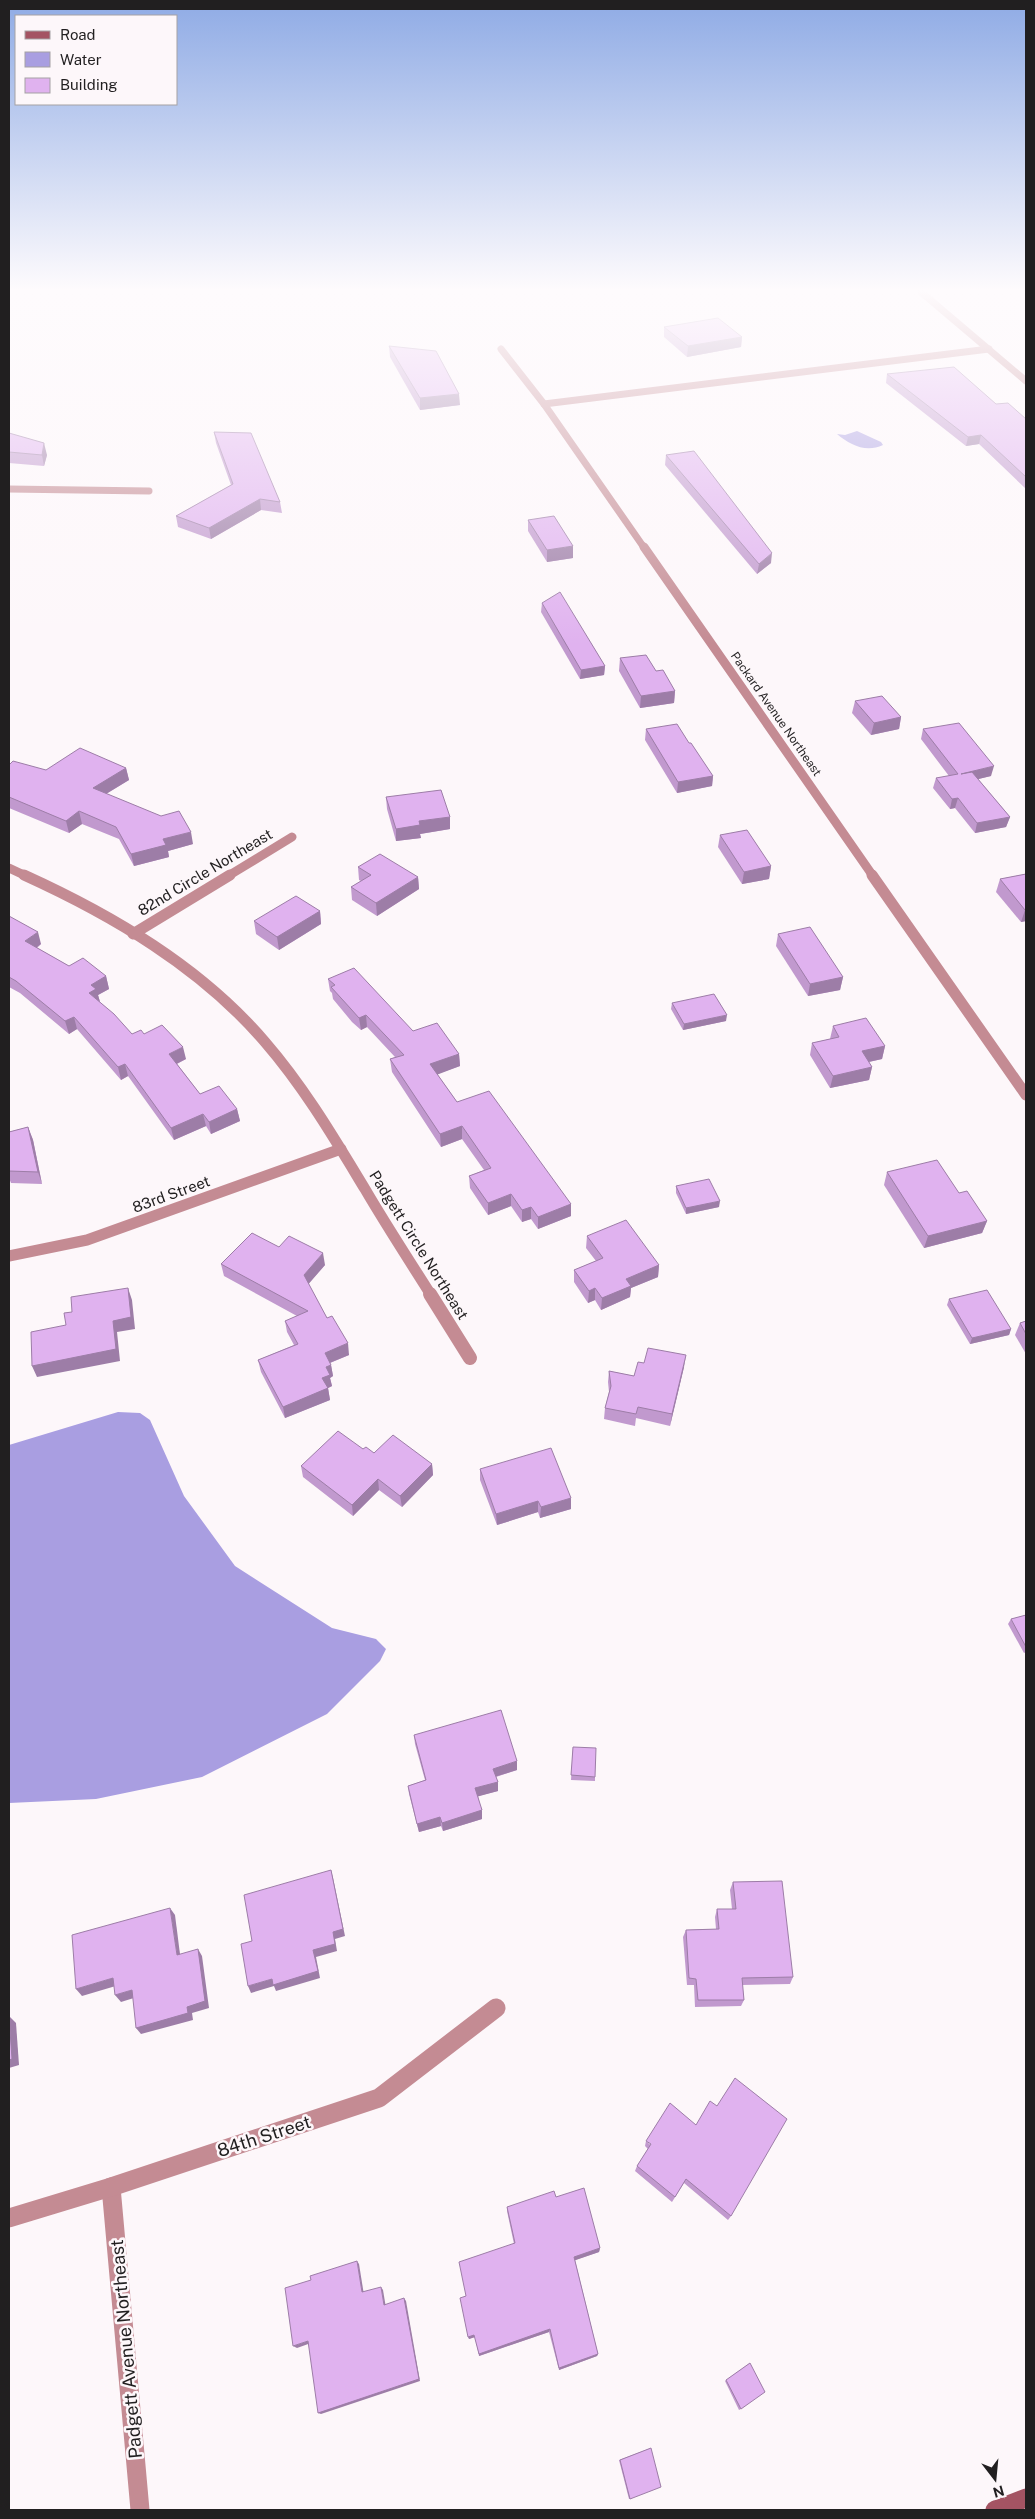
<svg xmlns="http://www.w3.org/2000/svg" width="1035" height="2519" viewBox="0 0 1035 2519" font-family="'Public Sans',sans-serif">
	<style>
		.water { fill: #a99ee1 }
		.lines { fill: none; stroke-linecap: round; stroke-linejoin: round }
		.street-far4 { stroke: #c48b93; stroke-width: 7 }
		.street-far3 { stroke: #c48b93; stroke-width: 9 }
		.street-far2 { stroke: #c48b93; stroke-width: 11 }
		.street-far1 { stroke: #c48b93; stroke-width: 14 }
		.street { stroke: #c48b93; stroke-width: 19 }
		.secondary { stroke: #a45463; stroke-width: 19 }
		.wall { fill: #c199ce }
		.shaded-wall { fill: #9d7da7 }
		.building { fill: #e0b2ef; stroke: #9d7da7 }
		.labels { text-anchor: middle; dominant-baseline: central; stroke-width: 5; stroke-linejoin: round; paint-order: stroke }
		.far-street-label { font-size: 12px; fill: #211f20; stroke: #fdf7fa }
		.street-label { font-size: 15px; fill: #211f20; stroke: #fdf7fa }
		.near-street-label { font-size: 18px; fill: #211f20; stroke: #fdf7fa }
	</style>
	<rect width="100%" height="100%" fill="#fdf7fa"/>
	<g class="water">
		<path d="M857,431L881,442L883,445C866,453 850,445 837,434L845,435Z"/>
		<polygon points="118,1412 140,1413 150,1420 184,1496 235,1566 332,1628 376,1639 386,1649 380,1661 327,1714 202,1777 96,1799 9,1803 9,1445"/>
	</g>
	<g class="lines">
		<g class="street-far4">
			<polyline points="921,292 1026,381"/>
			<polyline points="501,349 544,404 645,549"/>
			<polyline points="544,404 989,349"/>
			<polyline points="9,489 149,491"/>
		</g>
		<g class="street-far3">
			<polyline points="644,547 873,876"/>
			<polyline points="9,868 26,876"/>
			<polyline points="228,876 292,837"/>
		</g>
		<g class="street-far2">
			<path d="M24,875C112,915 201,967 265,1042C304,1087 334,1138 365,1189C386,1225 409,1260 431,1295"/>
			<polyline points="872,875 1026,1095"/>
			<polyline points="133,934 230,875"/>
			<polyline points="9,1256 87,1240 341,1149"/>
		</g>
		<polyline class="street-far1" points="430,1294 470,1358"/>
		<g class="street">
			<polyline points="111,2187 140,2510"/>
			<polyline points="9,2218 111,2187 379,2098 496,2008"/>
		</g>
		<polyline class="secondary" points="995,2510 1026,2498"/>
	</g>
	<g class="wall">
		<polygon points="664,327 742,337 741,347 687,357 664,337"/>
		<polygon points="389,346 460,405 420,410 390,357"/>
		<polygon points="887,374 996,404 1026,419 1026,489 979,444 966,446 886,383"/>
		<polygon points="214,432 280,502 282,513 261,510 211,539 178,527 176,516 231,485 216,443"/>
		<polygon points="9,433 47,455 44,466 9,463"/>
		<polygon points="666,455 771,563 757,574 665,465"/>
		<polygon points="528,520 573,558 547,562 528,531"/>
		<polygon points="542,603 605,666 604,675 580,679 541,612"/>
		<polygon points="620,658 656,671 675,691 674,703 640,708 619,671"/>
		<polygon points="855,701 901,717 899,729 871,735 852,713"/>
		<polygon points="646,729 689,743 713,776 712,786 677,793 645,740"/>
		<polygon points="923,729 991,776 978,779 1010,817 1006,827 975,833 955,808 950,809 933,788 936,778 949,776 921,739"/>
		<polygon points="9,765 46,770 126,768 129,780 106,794 193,844 168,851 169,857 134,866 119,839 82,824 69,833 9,808"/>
		<polygon points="386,797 450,817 450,829 420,834 421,838 396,841 387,809"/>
		<polygon points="720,835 771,866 769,879 742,884 718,847"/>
		<polygon points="358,867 418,877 419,889 377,916 352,900 351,887 361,881 359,880"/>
		<polygon points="1026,874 1026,921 1021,922 996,892 1000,879"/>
		<polygon points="320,911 321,924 279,950 256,934 254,921"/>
		<polygon points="9,916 41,944 37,948 69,966 106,976 109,989 98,995 100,1002 132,1034 144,1034 186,1059 177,1064 200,1094 237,1109 240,1121 211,1134 206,1126 174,1140 128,1076 121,1080 77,1029 69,1034 20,993 9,987"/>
		<polygon points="778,934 843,977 840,990 808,996 776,946"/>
		<polygon points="328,979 413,1031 459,1054 460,1066 437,1074 457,1102 571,1204 571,1216 538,1229 531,1219 522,1222 511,1206 488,1215 470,1188 469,1176 484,1170 462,1139 441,1147 392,1072 390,1059 395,1057 367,1027 361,1030 352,1022 333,999 332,993 330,991"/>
		<polygon points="672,1003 726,1021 683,1030 671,1009"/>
		<polygon points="833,1026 885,1046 882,1059 869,1062 872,1067 869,1080 830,1088 810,1055 812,1043 830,1039"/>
		<polygon points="28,1127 33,1140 42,1184 11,1183 9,1178 9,1132"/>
		<polygon points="887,1172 959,1193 987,1221 982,1233 924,1248 884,1185"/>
		<polygon points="676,1186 719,1207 686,1214 676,1193"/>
		<polygon points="587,1236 659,1265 658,1277 631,1288 630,1297 601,1310 595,1300 588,1303 574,1282 574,1270 596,1261 586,1248"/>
		<polygon points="279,1247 325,1265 308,1284 327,1318 349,1355 330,1363 331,1365 333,1376 330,1378 332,1386 328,1388 330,1400 285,1418 261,1372 258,1360 294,1345 287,1332 285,1321 297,1316 224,1276 221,1264"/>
		<polygon points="949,1299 1011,1329 1009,1335 970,1344 947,1305"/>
		<polygon points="1026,1321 1026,1354 1015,1335 1020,1323"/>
		<polygon points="644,1363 684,1367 670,1426 636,1418 635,1426 604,1419 605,1408 609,1392 608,1382 609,1371 634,1376"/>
		<polygon points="363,1449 374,1453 432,1464 433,1475 402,1507 379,1490 353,1516 303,1477 301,1466"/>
		<polygon points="480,1469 571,1498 571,1509 540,1518 538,1512 497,1525 480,1480"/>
		<polygon points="1026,1615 1026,1652 1024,1653 1008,1624 1011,1619"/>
		<polygon points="414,1735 517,1770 496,1777 498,1782 498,1791 478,1796 482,1819 443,1831 441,1826 419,1832 409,1794 408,1786 425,1780 415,1744"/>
		<polygon points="573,1747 595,1777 595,1781 571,1780"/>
		<polygon points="733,1882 793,1977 790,1984 742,1985 744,2000 741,2006 695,2007 694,1985 687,1985 683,1937 686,1930 716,1929 715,1917 717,1909 732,1909 730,1890"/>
		<polygon points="646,2141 731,2216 728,2220 684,2183 672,2202 635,2171 637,2166 648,2149 645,2146"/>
		<polygon points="556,2197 600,2248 599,2252 575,2260 598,2354 597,2356 559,2370 549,2332 479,2356 475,2337 469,2339 466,2296 514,2244 507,2211 507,2207"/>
		<polygon points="750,2363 741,2409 739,2410 725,2381"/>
		<polygon points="651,2448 630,2499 629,2499 619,2460"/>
	</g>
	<g class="shaded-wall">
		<polygon points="742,337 741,347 687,357 688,346"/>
		<polygon points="459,394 460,405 420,410 420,398"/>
		<polygon points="981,435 979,444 966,446 968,437"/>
		<polygon points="44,443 47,455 44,466 42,455"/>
		<polygon points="260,499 261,510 211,539 209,528"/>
		<polygon points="573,546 573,558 547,562 547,550"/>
		<polygon points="772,553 771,563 757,574 759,564"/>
		<polygon points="605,666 604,675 580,679 581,670"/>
		<polygon points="675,691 674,703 640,708 641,696"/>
		<polygon points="901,717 899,729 871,735 874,723"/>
		<polygon points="994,766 991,776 958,784 961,774"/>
		<polygon points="126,768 129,780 96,800 93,788"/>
		<polygon points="713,776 712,786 677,793 678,782"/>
		<polygon points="958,798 955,808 950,809 952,799"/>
		<polygon points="79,811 82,824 69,833 66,821"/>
		<polygon points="450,817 450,829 420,834 421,838 396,841 396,829 419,821"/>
		<polygon points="1010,817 1006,827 975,833 977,823"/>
		<polygon points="191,832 193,844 168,851 169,857 134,866 131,854 163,839"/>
		<polygon points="771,866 769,879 742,884 744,872"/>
		<polygon points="418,877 419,889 377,916 376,903"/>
		<polygon points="1026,909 1026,921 1021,922 1025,910"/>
		<polygon points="320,911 321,924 279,950 277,937"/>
		<polygon points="38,932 41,944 29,953 25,941"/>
		<polygon points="106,976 109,989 98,995 100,1002 89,993 91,985"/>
		<polygon points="843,977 840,990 808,996 810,984"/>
		<polygon points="366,1015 367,1027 361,1030 359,1018"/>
		<polygon points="727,1015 726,1021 683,1030 684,1024"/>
		<polygon points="74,1017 77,1029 69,1034 65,1021"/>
		<polygon points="885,1046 882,1059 859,1064 862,1051"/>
		<polygon points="183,1047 186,1059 172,1066 169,1054"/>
		<polygon points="459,1054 460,1066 431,1077 430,1064"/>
		<polygon points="125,1064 128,1076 121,1080 118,1067"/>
		<polygon points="872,1067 869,1080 830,1088 833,1076"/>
		<polygon points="237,1109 240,1121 211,1134 209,1122"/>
		<polygon points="203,1114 206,1126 174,1140 171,1128"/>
		<polygon points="462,1126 462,1139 441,1147 440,1134"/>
		<polygon points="28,1127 33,1140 42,1184 38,1172"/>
		<polygon points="511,1194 511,1206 488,1215 488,1203"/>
		<polygon points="720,1201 719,1207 686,1214 686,1208"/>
		<polygon points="571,1204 571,1216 538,1229 538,1217"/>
		<polygon points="531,1207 531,1219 522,1222 522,1210"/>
		<polygon points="987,1221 982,1233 924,1248 928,1236"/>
		<polygon points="323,1253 325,1265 306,1287 304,1275"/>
		<polygon points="659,1265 658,1277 631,1288 630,1297 601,1310 602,1298 626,1279"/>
		<polygon points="128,1288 132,1300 135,1329 117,1332 120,1361 37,1377 32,1366"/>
		<polygon points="595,1288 595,1300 588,1303 589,1291"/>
		<polygon points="1011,1329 1009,1335 970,1344 972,1338"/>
		<polygon points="348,1343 349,1355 327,1364 325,1353"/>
		<polygon points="686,1355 684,1367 670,1426 672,1414"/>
		<polygon points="331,1365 333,1376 330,1378 332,1386 328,1388 330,1400 285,1418 283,1407 322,1378 326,1367"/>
		<polygon points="432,1464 433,1475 402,1507 400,1496"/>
		<polygon points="378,1479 379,1490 353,1516 352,1505"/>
		<polygon points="571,1498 571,1509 540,1518 541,1507"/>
		<polygon points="538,1501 538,1512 497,1525 496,1514"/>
		<polygon points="517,1761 517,1770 494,1777 493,1769"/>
		<polygon points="498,1782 498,1791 476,1797 475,1788"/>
		<polygon points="482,1810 482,1819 443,1831 442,1823"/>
		<polygon points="440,1817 441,1826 419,1832 417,1824"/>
		<polygon points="331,1870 333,1878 345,1936 335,1939 337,1951 316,1957 320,1978 276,1991 274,1986 251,1993 248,1986 272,1979 313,1950 333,1932"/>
		<polygon points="170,1908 175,1915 181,1962 177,1955"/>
		<polygon points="198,1949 202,1956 209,2008 192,2013 193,2020 141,2034 136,2028 187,2007"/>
		<polygon points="113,1978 119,1985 82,1996 76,1989"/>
		<polygon points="132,1990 137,1997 121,2002 115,1995"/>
		<polygon points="9,2016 16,2023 19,2065 9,2068"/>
		<polygon points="600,2248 599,2252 573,2261 574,2257"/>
		<polygon points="357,2261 359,2264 364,2295 362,2292"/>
		<polygon points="381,2287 383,2290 386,2308 384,2305"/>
		<polygon points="404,2298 406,2301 420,2381 321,2414 318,2413"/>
		<polygon points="550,2329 549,2332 479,2356 479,2354"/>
		<polygon points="474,2335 475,2337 469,2339 468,2337"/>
		<polygon points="308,2341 311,2343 297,2348 293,2346"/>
		<polygon points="598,2354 597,2356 559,2370 559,2368"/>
	</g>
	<g class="building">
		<polygon points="718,318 742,337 688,346 664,327"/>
		<polygon points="389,346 436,351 459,394 420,398"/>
		<polygon points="954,367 996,404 1008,403 1026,419 1026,477 981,435 968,437 887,374"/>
		<polygon points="214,432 251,433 280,502 260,499 209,528 176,516 233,484"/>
		<polygon points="9,433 44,443 42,455 9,452"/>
		<polygon points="694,451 772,553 759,564 666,455"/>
		<polygon points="554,516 573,546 547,550 528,520"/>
		<polygon points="560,592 605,666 581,670 542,603"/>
		<polygon points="646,655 656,671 663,670 675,691 641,696 620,658"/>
		<polygon points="882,696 901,717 874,723 855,701"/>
		<polygon points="959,723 994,766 961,774 972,772 1010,817 977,823 958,798 952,799 936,778 958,774 923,729"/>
		<polygon points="677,724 689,743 691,743 713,776 678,782 646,729"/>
		<polygon points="80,748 126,768 93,788 161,816 179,811 191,832 163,839 166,845 131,854 116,827 79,811 66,821 9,797 9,765 13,761 46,770"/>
		<polygon points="441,790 450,817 419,821 420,825 396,829 386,797"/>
		<polygon points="747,830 771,866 744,872 720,835"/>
		<polygon points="380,854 418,877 376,903 351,887 371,875 358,867"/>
		<polygon points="1026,874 1026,909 1025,910 1000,879"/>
		<polygon points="296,896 320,911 277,937 254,921"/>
		<polygon points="9,916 38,932 25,941 69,966 83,958 106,976 91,985 96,989 89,993 114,1014 132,1034 141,1030 144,1034 162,1025 183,1047 169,1054 200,1094 219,1086 237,1109 209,1122 203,1114 171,1128 125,1064 118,1067 74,1017 65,1021 16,981 9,977"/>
		<polygon points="810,927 843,977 810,984 778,934"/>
		<polygon points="354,968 413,1031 437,1023 459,1054 430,1064 457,1102 489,1091 571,1204 538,1217 531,1207 522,1210 511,1194 488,1203 469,1176 491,1168 462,1126 440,1134 390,1059 404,1055 366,1015 359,1018 351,1009 331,987 335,985 328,979"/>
		<polygon points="714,994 727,1015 684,1024 672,1003"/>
		<polygon points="866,1018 885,1046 862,1051 872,1067 833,1076 812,1043 839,1037 833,1026"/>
		<polygon points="28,1127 38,1172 9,1171 9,1132"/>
		<polygon points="937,1160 959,1193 967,1191 987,1221 928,1236 887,1172"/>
		<polygon points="709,1179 720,1201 686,1208 676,1186"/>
		<polygon points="626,1220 659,1265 626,1279 631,1286 602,1298 595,1288 589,1291 574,1270 603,1258 587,1236"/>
		<polygon points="252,1233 279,1247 289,1236 323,1253 304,1275 327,1318 332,1316 348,1343 325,1353 331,1365 326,1367 330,1375 322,1378 328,1388 283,1407 258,1360 298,1344 285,1321 308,1311 221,1264"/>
		<polygon points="128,1288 131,1317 113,1321 116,1349 32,1366 31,1332 66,1325 64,1313 72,1312 71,1297"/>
		<polygon points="987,1290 1011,1329 972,1338 949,1299"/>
		<polygon points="1026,1321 1026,1334 1020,1323"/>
		<polygon points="648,1348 686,1355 672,1414 638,1407 636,1414 605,1408 611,1386 609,1371 634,1376 638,1362 644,1363"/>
		<polygon points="338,1431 363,1449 366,1447 374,1453 393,1435 432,1464 400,1496 378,1479 352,1505 301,1466"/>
		<polygon points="551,1448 571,1498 541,1507 538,1501 496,1514 480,1469"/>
		<polygon points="1026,1615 1026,1647 1011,1619"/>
		<polygon points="501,1710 517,1761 493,1769 498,1782 475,1788 482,1810 442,1823 440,1817 417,1824 408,1786 426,1780 414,1735"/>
		<polygon points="573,1747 596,1748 595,1777 571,1775"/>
		<polygon points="331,1870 343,1929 333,1932 335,1944 313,1950 318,1971 273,1985 272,1979 248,1986 241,1944 252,1941 244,1895"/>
		<polygon points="782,1881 793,1977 742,1978 744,2000 698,2000 696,1979 689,1978 686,1930 719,1929 717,1909 736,1909 733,1882"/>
		<polygon points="170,1908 177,1955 198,1949 205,2001 187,2007 188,2013 136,2028 132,1990 115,1995 113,1978 76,1989 72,1935"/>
		<polygon points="9,2016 12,2059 9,2060"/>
		<polygon points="735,2078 787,2119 731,2216 686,2179 675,2197 637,2166 651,2144 646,2141 670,2103 696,2125 710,2101 717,2106"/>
		<polygon points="584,2188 600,2248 574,2257 598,2354 559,2368 550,2329 479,2354 474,2335 468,2337 460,2298 466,2296 459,2262 515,2243 507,2207 554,2191 556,2197"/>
		<polygon points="357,2261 362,2292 381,2287 384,2305 404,2298 419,2379 318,2413 308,2341 293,2346 285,2288 311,2280 310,2276"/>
		<polygon points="750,2363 765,2392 741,2409 726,2380"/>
		<polygon points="651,2448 661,2487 630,2499 620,2460"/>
	</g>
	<linearGradient id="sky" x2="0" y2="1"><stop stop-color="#8fabe5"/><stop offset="0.45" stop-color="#fefbfd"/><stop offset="1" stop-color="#fefbfd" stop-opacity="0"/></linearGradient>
	<rect width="1035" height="645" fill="url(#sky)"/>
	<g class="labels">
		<g class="far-street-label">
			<text transform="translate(776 714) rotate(55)">Packard Avenue Northeast</text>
		</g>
		<g class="street-label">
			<text transform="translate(205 872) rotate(-31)">82nd Circle Northeast</text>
			<text transform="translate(171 1194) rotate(-20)">83rd Street</text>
			<text transform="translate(419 1245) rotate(58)">Padgett Circle Northeast</text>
		</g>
		<g class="near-street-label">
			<text transform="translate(264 2136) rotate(-18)">84th Street</text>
			<text transform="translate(126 2349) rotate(-95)">Padgett Avenue Northeast</text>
		</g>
	</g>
	<rect width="1035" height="2519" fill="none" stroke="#211f20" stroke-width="20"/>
	<rect x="15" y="15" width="162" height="90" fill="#fdf7fa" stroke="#a5a1a3"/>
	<rect x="25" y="31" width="25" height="8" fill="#a45463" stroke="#a5a1a3"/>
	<text x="60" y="40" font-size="15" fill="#211f20">Road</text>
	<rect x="25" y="52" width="25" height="15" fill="#a99ee1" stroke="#a5a1a3"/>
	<text x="60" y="65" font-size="15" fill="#211f20">Water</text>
	<rect x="25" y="78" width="25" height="15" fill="#e0b2ef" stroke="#a5a1a3"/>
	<text x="60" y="90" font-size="15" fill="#211f20">Building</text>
	<g transform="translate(995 2479) rotate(164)" stroke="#fdf7fa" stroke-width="4" paint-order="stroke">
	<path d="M0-4L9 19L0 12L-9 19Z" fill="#211f20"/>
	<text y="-8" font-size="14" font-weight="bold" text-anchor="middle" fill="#211f20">N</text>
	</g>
</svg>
